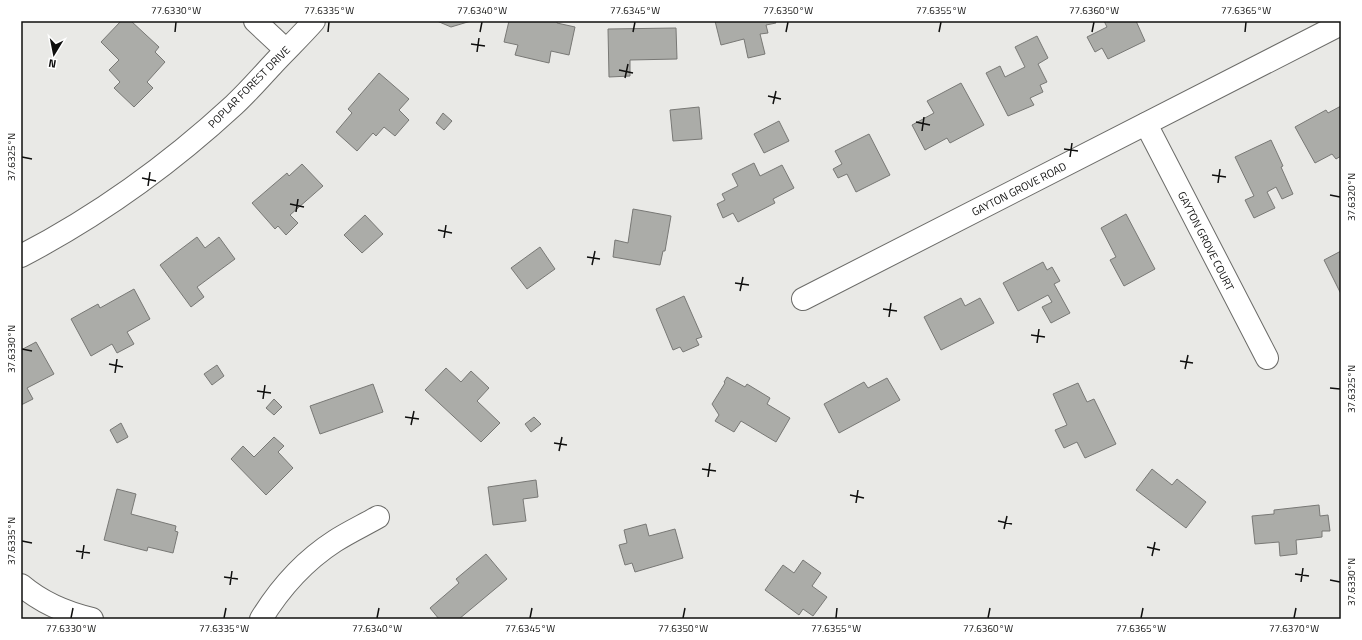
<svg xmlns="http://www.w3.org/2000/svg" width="1362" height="640" viewBox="0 0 1362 640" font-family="'Titillium Web',sans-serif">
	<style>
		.building { fill: #abaca8; stroke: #787875 }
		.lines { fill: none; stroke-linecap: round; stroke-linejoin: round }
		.minor-casing { stroke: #6b6b68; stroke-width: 24 }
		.minor { stroke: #fff; stroke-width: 22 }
		.ticks { fill: none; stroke: #0f0f0e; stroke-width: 1.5 }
		.labels { text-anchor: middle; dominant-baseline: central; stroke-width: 3; stroke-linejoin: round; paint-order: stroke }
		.street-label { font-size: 11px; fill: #0f0f0e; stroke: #fff }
		.neatline { fill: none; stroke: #0f0f0e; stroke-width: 1.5 }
		.ticks-label { font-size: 10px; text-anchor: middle; fill: #0f0f0e }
	</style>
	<rect width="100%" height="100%" fill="#e9e9e6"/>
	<g class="building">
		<polygon points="121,21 131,21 159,47 155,52 165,62 147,82 153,88 134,107 114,88 120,82 109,70 119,60 101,42"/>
		<polygon points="437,21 471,21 451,27"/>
		<polygon points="509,21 557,21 557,23 575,27 569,55 551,51 549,63 515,55 518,45 504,42"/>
		<polygon points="715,21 775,21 776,23 766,25 768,33 760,34 765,54 748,58 744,39 721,45"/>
		<polygon points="1104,21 1136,21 1145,41 1108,59 1102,48 1095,52 1087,37 1107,27"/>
		<polygon points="676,28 677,59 630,60 630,76 609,77 608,29"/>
		<polygon points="1037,36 1048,58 1038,64 1047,82 1040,85 1043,92 1030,98 1034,105 1008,116 986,73 1000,66 1005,77 1025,67 1015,47"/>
		<polygon points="379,73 409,99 399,110 409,120 395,136 384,127 376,136 373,133 357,151 336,132 352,113 348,109"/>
		<polygon points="961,83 984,125 950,143 947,138 925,150 912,125 934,113 927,101"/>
		<polygon points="1341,106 1341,156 1336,159 1332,154 1315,163 1295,127 1326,110 1328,113"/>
		<polygon points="699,107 702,139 673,141 670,110"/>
		<polygon points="443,113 452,121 444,130 436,123"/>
		<polygon points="779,121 789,141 764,153 754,134"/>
		<polygon points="869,134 890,175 856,192 847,174 838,178 833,169 842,164 835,151"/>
		<polygon points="1271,140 1283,166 1281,167 1293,194 1282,199 1276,187 1267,192 1275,208 1254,218 1245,200 1254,196 1235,157"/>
		<polygon points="754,163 760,176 782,165 794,188 773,199 775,203 738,222 733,213 723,218 717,204 725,200 722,194 738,186 732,174"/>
		<polygon points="302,164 323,186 290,215 298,223 286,235 278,226 275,229 252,203 287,173 289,176"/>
		<polygon points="633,209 671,216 665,251 663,251 660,265 613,257 615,240 628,243"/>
		<polygon points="1126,214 1155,269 1124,286 1110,260 1116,257 1101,228"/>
		<polygon points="365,215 383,234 362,253 344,235"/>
		<polygon points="197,237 205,248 219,237 235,259 197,287 204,297 191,307 160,265"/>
		<polygon points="540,247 555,269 527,289 511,268"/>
		<polygon points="1341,251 1341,294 1324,260"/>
		<polygon points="1043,262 1047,270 1052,267 1060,281 1054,284 1070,313 1051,323 1042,307 1052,302 1048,295 1018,311 1003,283"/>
		<polygon points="134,289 150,319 127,332 134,344 117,353 112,344 91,356 71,319 98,304 100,308"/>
		<polygon points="684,296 702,337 696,339 699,345 683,352 680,347 673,350 656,309"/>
		<polygon points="961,298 965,306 980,298 994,323 941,350 924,317"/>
		<polygon points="36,342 54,374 27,388 33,399 21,405 21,350"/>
		<polygon points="217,365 224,376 212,385 204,374"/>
		<polygon points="446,368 461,382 471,371 489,388 477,401 500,423 481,442 425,390"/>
		<polygon points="727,377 745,387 747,384 770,398 767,404 790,418 776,442 741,421 734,432 715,421 719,415 712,404 725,383 724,382"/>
		<polygon points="887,378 900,400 839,433 824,404 864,382 868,388"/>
		<polygon points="1078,383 1087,402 1094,399 1116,444 1085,458 1077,442 1064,448 1055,430 1067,425 1053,394"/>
		<polygon points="373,384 383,412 320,434 310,406"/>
		<polygon points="274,399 282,407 274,415 266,408"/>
		<polygon points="534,417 541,424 531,432 525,424"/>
		<polygon points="121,423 128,437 117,443 110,430"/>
		<polygon points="274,437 284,446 278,452 293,468 266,495 231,459 243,446 254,457"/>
		<polygon points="1152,469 1172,485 1177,479 1206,502 1186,528 1136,490"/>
		<polygon points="536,480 538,497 523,499 526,521 493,525 488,487"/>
		<polygon points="117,489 136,494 131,514 176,526 175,531 178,532 173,553 148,547 147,551 104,540"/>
		<polygon points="1319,505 1320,516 1328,515 1330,531 1322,531 1322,537 1296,540 1297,554 1280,556 1279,542 1255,544 1252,516 1274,514 1274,510"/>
		<polygon points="646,524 649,536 675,529 683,558 635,572 632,563 625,565 619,545 627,543 624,530"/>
		<polygon points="486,554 507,579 459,619 439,619 430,608 459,583 456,579"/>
		<polygon points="803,560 821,573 812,586 827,597 813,616 803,609 799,615 765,590 783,565 794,573"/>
	</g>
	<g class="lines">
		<g class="minor-casing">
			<g id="minor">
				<polyline points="255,21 286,50"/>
				<polyline points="1146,124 1267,358"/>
				<path d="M21,256C98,216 170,164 234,105C248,92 261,77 274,63C287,49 301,36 314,21"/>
				<polyline points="803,299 1341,24"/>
				<path d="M21,585C41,602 66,613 92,619"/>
				<path d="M261,619C280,588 304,561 335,541C349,532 364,525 378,517"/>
			</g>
		</g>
		<use href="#minor" class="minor"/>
	</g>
	<path class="ticks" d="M175,32L176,22M328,32L329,22M480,32L482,22M633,32L635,22M786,32L788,22M939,32L941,22M1092,32L1094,22M1245,32L1246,22M471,44L485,46M477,52L479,38M619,70L633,73M625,78L628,64M768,96L781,99M773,104L776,91M916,122L930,125M922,131L924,117M1064,149L1078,151M22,157L32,159M1070,157L1072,143M1212,175L1226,177M142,178L156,181M1218,183L1220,169M148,186L150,172M1330,195L1340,197M290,204L304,207M296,212L298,199M438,230L452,233M444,238L446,225M587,257L600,259M592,265L595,251M735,283L749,285M740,291L743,277M883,309L897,311M889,317L891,303M1031,335L1045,337M1037,343L1039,329M22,349L32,351M1180,361L1193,363M109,364L123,367M1185,369L1188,355M115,373L117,359M1330,388L1340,389M257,391L271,393M263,399L265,385M405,417L419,419M411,425L414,411M554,443L567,445M559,451L562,437M702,469L716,471M708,477L710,463M850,495L864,498M856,503L858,490M998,521L1012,524M1004,529L1007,516M22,541L32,543M1147,547L1160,550M76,551L90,553M1152,556L1155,542M82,559L84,545M1295,574L1309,576M224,577L238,579M1330,580L1340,582M1301,582L1303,568M230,585L232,571M71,618L73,608M224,618L226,608M377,618L379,608M530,618L532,608M683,618L685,608M836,618L837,608M988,618L990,608M1141,618L1143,608M1294,618L1296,608"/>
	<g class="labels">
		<g class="street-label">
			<text transform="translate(249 87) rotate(-45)">POPLAR FOREST DRIVE</text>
			<text transform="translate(1019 189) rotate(-27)">GAYTON GROVE ROAD</text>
			<text transform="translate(1206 241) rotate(63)">GAYTON GROVE COURT</text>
		</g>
	</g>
	<rect width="1362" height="640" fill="none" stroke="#ffffff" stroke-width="44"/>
	<g transform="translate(54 54) rotate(190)" stroke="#ffffff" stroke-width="3" paint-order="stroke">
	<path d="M0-3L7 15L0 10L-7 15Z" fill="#0f0f0e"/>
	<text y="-6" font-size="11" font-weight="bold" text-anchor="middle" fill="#0f0f0e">N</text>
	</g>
	<rect x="22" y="22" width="1318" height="596" class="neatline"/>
	<g class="ticks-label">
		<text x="176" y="14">77.6330°W</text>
		<text x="329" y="14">77.6335°W</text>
		<text x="482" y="14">77.6340°W</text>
		<text x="635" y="14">77.6345°W</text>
		<text x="788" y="14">77.6350°W</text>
		<text x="941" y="14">77.6355°W</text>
		<text x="1094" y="14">77.6360°W</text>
		<text x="1246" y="14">77.6365°W</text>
		<text transform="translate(11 157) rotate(-90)" y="4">37.6325°N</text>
		<text transform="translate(1351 197) rotate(-90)" y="4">37.6320°N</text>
		<text transform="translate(11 349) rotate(-90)" y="4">37.6330°N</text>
		<text transform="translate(1351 389) rotate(-90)" y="4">37.6325°N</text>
		<text transform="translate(11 541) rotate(-90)" y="4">37.6335°N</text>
		<text transform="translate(1351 582) rotate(-90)" y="4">37.6330°N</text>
		<text x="71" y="632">77.6330°W</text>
		<text x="224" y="632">77.6335°W</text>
		<text x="377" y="632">77.6340°W</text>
		<text x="530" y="632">77.6345°W</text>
		<text x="683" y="632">77.6350°W</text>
		<text x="836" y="632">77.6355°W</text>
		<text x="988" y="632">77.6360°W</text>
		<text x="1141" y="632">77.6365°W</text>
		<text x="1294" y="632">77.6370°W</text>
	</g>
</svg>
